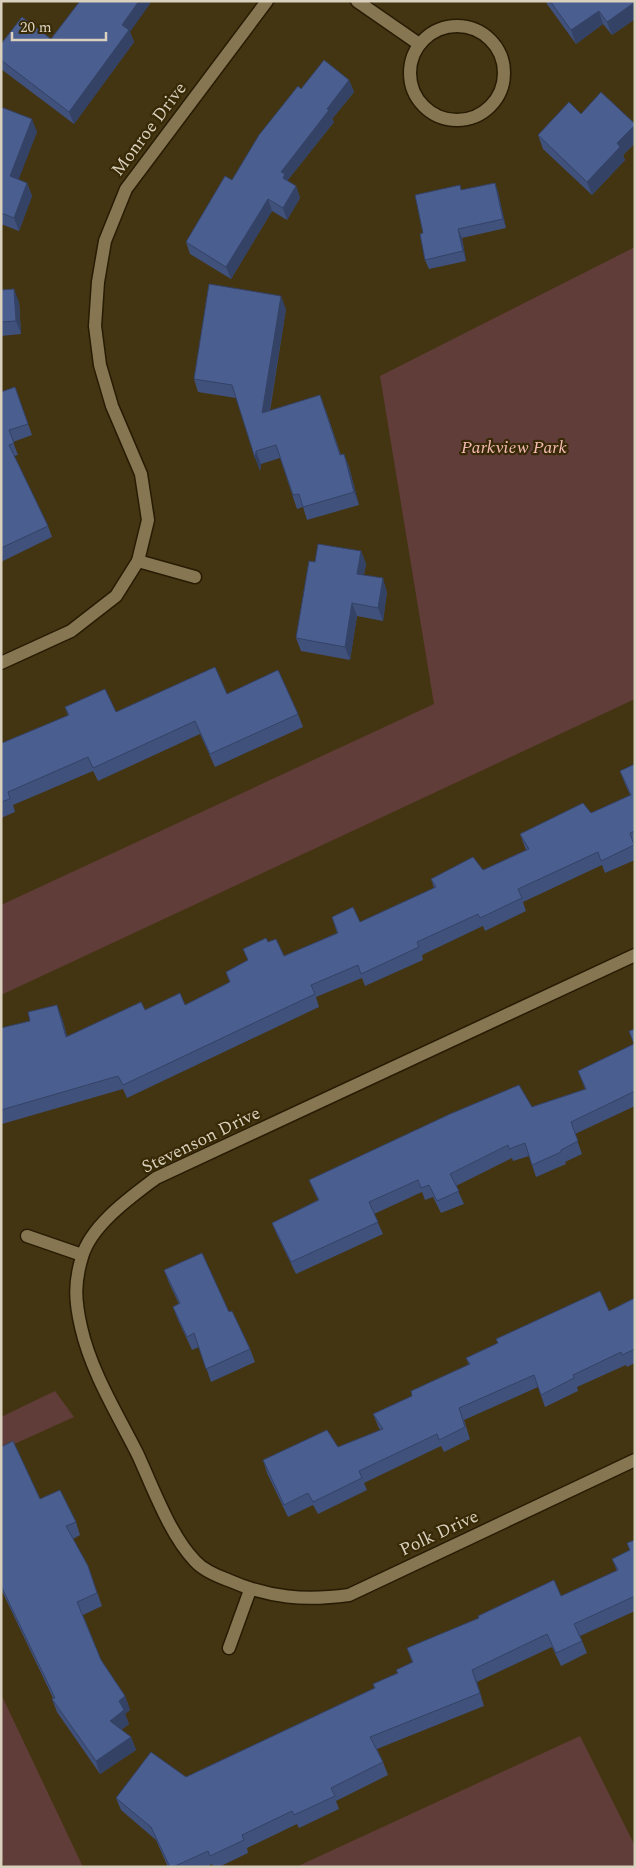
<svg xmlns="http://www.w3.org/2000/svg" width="636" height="1868" viewBox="0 0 636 1868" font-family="Spectral,serif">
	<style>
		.green { fill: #613d39 }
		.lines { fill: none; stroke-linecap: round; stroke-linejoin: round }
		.minor-casing { stroke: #271c03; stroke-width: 15 }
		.minor { stroke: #867652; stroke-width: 12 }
		.wall { fill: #40517c }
		.shaded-wall { fill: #344265 }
		.building { fill: #4a5e90; stroke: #344265 }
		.labels { text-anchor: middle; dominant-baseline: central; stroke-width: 4.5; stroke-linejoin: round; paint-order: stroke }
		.street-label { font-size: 18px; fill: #d9d0bd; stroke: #382a06 }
		.park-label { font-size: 18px; font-style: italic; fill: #f5bbb4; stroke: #382a06 }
	</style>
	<rect width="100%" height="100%" fill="#433412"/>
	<g class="green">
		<polygon points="635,247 635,699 1,995 1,905 434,704 380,376"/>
		<polygon points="55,1391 74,1417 1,1450 1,1417"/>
		<polygon points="1,1694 83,1867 5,1867 1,1859"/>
		<polygon points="580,1736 635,1846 635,1867 296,1867"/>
	</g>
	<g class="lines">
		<g class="minor-casing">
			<g id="minor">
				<polyline points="357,1 419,44"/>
				<circle cx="457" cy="73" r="47"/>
				<polyline points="138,561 195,577"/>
				<polyline points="1,663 71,631 116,596 138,561 148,520 141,474 112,406 100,365 95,326 98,282 105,241 126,189 267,1"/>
				<path d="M635,955L156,1178C131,1197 91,1225 82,1257C74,1283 75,1301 81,1327C91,1372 118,1415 138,1455C153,1488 170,1535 195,1561C203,1570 217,1576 228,1580C269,1598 305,1601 349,1595L635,1460"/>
				<polyline points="27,1236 82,1255"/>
				<polyline points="229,1648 250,1590"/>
			</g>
		</g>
		<use href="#minor" class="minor"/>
	</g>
	<g class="wall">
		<polygon points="546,1 635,1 635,19 612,35 603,24 576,44 547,4"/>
		<polygon points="130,32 134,42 74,124 1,69 1,44 51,39"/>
		<polygon points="349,80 354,92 332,119 334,122 287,181 296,186 300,198 287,220 272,211 231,279 190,254 186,242 301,89"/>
		<polygon points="1,107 37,132 18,179 27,183 32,196 19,231 1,224"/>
		<polygon points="581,114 635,124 635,143 623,155 625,160 592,195 543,149 538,135"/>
		<polygon points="495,183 498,192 506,228 462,238 466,261 429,269 425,260 423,233 460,185 461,190"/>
		<polygon points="1,290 19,302 21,334 1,336"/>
		<polygon points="286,309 270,411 325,408 341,455 344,454 349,467 359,505 307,520 303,507 297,509 280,458 261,464 260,471 236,398 198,392 194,379"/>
		<polygon points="15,387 32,435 13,442 18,455 14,456 48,526 52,537 1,562 1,392"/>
		<polygon points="361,551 366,564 364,575 387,592 383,621 357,616 350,660 301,651 296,638 315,562"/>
		<polygon points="227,694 298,714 303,727 215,767 200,734 98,781 93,771 13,805 15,812 1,818 1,742 2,743 68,716 65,707 116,712"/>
		<polygon points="635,764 635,860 605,873 602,865 523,902 526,911 485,931 483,926 422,955 423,960 365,986 362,978 316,997 319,1007 127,1098 123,1089 2,1124 1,1122 1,1028 62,1018 67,1036 145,1010 185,1005 230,982 226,972 248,961 268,942 284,956 337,933 332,917 360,922 434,888 431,879 483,870 526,850 520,834 591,813 630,795 625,784 620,771"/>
		<polygon points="635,1029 635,1106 575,1134 582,1154 565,1162 566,1164 536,1177 529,1156 513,1161 512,1158 456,1186 464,1204 441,1213 433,1197 425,1200 422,1192 374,1214 383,1234 296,1274 277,1235 272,1223 318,1200 309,1180 585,1089 578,1071 634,1044"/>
		<polygon points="164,1270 229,1312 250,1349 255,1362 211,1382 199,1347 192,1350 178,1320 173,1307 179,1304 169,1283"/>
		<polygon points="635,1298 635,1363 627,1367 626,1365 577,1387 578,1391 545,1407 538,1387 464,1420 470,1439 444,1452 441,1446 364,1483 367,1490 318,1514 313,1505 288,1517 267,1473 263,1460 338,1447 380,1430 378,1426 373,1414 412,1396 469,1365 466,1358 498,1343 496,1339 609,1311"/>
		<polygon points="1,1447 40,1499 76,1522 80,1535 73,1539 88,1566 102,1606 83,1615 101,1660 125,1696 130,1710 125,1714 129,1724 121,1730 131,1737 136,1750 100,1774 57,1712 52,1699 53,1698 1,1589"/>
		<polygon points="635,1540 635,1611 580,1636 587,1653 561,1666 552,1647 477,1682 484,1706 377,1749 383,1762 388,1775 336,1801 339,1809 299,1828 297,1824 247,1848 248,1853 219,1867 213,1867 212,1864 207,1867 168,1867 156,1840 121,1810 116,1798 186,1777 374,1688 373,1684 398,1673 412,1662 407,1648 561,1596 617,1571 612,1559 630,1551 627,1543"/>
	</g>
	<g class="shaded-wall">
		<polygon points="139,1 152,1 130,32 134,42 74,124 69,112 122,25"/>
		<polygon points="635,2 635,19 612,35 607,22"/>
		<polygon points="599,11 603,24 576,44 571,30"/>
		<polygon points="349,80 354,92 332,119 334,122 287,181 289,186 287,190 281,172 327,109"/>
		<polygon points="32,119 37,132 15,189 10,176"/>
		<polygon points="635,125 635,143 623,155 625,160 592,195 587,182 617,143"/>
		<polygon points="27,183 32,196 19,231 14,218"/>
		<polygon points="495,183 498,192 506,228 503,219"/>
		<polygon points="296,186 300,198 287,220 283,208"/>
		<polygon points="268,199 272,211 231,279 226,267"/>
		<polygon points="458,229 462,238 466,261 463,251"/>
		<polygon points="14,289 19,302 21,334 16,321"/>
		<polygon points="281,296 286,309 267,426 262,413"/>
		<polygon points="256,451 261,464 260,471 255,458"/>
		<polygon points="344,454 349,467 359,505 354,492"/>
		<polygon points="361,551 366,564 361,587 357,574"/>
		<polygon points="383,578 387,592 383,621 378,608"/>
		<polygon points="352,603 357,616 350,660 345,647"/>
		<polygon points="57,1005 62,1018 70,1049 66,1037"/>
		<polygon points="472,1670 477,1682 484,1706 480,1693"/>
		<polygon points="125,1696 130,1710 125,1714 129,1724 114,1735 110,1721 119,1701"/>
		<polygon points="131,1737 136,1750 100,1774 96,1761"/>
	</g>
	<g class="building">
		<polygon points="80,1 139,1 122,25 129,30 69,112 1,60 1,44 22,17 51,39"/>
		<polygon points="550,1 635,1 635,2 607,22 599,11 571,30"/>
		<polygon points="324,60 349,80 327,109 329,110 281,172 285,174 283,178 296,186 283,208 268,199 226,267 186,242 225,176 232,180 259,135 298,86 301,89"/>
		<polygon points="601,92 635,124 635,125 617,143 620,147 587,182 538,135 569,102 581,114"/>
		<polygon points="1,107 32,119 10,176 27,183 14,218 1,213"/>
		<polygon points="495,183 503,219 458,229 463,251 425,260 420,234 423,233 415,195 460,185 461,190"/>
		<polygon points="209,284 281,296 262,413 320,395 340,455 344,454 354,492 303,507 299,494 293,495 276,445 256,451 255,458 232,385 194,379"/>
		<polygon points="14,289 16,321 1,322 1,290"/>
		<polygon points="15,387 28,424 9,430 14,443 9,445 48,526 1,548 1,392"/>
		<polygon points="318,544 361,551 357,574 383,578 378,608 352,603 345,647 296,638 309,561 315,562"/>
		<polygon points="215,667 227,694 278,670 298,714 210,754 195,721 93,768 88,757 8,792 10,799 1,802 1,742 2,743 69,715 65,707 105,689 116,712"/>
		<polygon points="635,764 635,831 630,833 634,845 601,861 598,852 518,889 522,898 480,918 478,914 417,942 419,947 361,974 358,965 311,985 315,994 123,1085 118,1076 1,1110 1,1028 30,1021 28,1012 57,1005 66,1037 141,1002 145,1010 180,993 185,1005 230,982 226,972 248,960 243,949 266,938 268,942 276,939 284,956 338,933 332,917 353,907 360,922 436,887 431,879 473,857 483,870 529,849 520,834 583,803 591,813 631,795 620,771"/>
		<polygon points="635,1029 635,1091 571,1122 578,1141 561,1150 561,1152 532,1165 525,1143 509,1149 508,1145 450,1174 459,1191 437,1201 429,1185 421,1188 418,1180 369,1202 378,1222 291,1262 272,1223 319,1200 309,1180 450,1114 519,1085 532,1107 586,1089 578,1071 634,1044 629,1031"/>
		<polygon points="202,1253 229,1312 232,1311 250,1349 206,1369 194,1333 187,1337 173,1307 180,1303 164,1270"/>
		<polygon points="600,1291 609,1311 635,1298 635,1349 622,1355 621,1352 573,1375 574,1378 541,1395 534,1375 459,1408 465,1427 439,1440 437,1434 359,1471 362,1478 313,1502 308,1493 284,1505 263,1460 327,1430 338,1447 383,1429 373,1414 412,1396 411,1391 470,1364 466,1358 498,1343 496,1339"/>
		<polygon points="13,1441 40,1499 60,1490 76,1522 66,1526 88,1566 97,1593 77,1602 101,1660 125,1696 119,1701 124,1710 110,1721 131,1737 96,1761 52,1699 55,1698 1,1586 1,1447"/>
		<polygon points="635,1540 635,1596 574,1624 582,1641 556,1653 547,1634 472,1670 480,1693 370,1737 383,1762 331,1788 335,1796 294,1815 292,1811 242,1835 244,1840 210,1856 208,1851 173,1867 170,1867 151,1827 116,1798 151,1752 186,1777 375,1688 373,1684 398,1673 396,1670 413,1662 407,1648 479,1618 478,1616 554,1580 561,1596 618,1570 612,1559 630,1550 627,1543"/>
	</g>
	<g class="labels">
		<g class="street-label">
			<text transform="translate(149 129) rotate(-53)">Monroe Drive</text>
			<text transform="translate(201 1140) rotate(-26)">Stevenson Drive</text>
			<text transform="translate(439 1533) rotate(-25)">Polk Drive</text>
		</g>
		<g class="park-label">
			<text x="514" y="447">Parkview Park</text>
		</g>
	</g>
	<rect width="636" height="1868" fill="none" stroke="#d9d0bd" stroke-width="5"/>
	<path d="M12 32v8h94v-8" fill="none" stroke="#d9d0bd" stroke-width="2.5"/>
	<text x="20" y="32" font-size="15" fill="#d9d0bd" stroke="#382a06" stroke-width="4" paint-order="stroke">20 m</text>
</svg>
